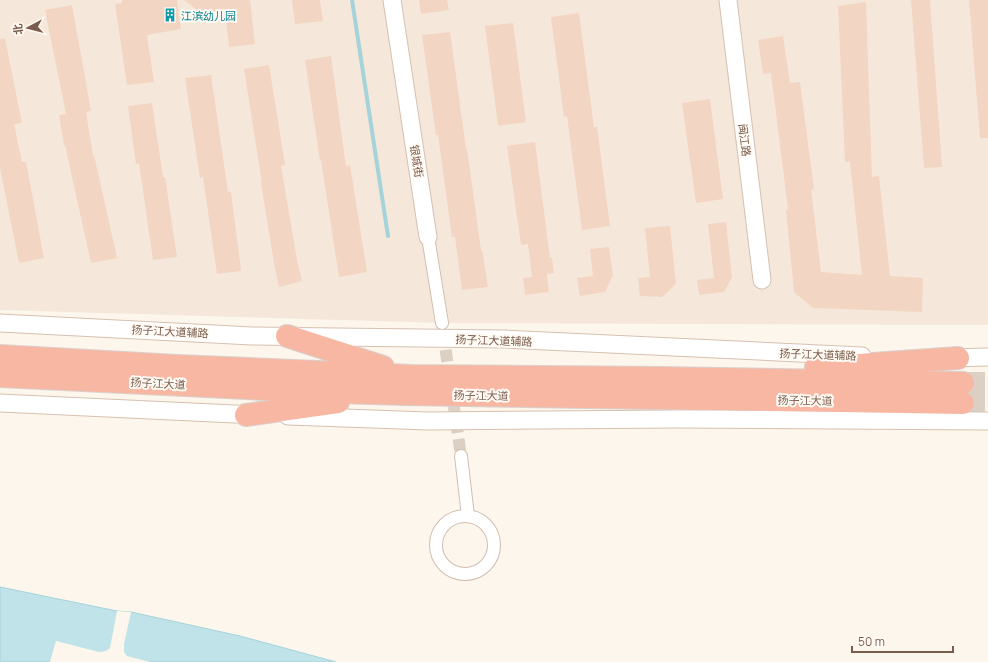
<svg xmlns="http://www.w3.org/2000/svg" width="988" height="662" viewBox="0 0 988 662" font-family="Manrope,'Noto Sans SC',sans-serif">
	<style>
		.residential { fill: #f5e8da }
		.water { fill: #bfe3e8; stroke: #a5d3da }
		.pier { fill: #fdf6ec }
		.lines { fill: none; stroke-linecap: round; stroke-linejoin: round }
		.stream { stroke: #a5d3da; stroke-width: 4 }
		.building { fill: #f3d5c3 }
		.street-tunnel { stroke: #dcd0c4; stroke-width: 12; stroke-dasharray: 12 6; stroke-linecap: butt }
		.highway-tunnel { stroke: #dcd0c4; stroke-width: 22; stroke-dasharray: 22 11; stroke-linecap: butt }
		.street-casing { stroke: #d1beb0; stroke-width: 14 }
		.secondary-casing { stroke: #d6c0b0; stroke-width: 19 }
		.highway-casing { stroke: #dad1cd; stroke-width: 24 }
		.street { stroke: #fff; stroke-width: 12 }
		.secondary { stroke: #fff; stroke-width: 17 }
		.highway { stroke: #f7b7a3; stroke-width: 22 }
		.labels { text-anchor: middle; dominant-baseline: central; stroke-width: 4; stroke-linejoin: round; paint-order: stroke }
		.culture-label { font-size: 11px; fill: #0d838f; stroke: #fffaf3; text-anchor: start }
		.street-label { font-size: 11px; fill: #7a5c4d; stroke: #fffaf3 }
	</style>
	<rect width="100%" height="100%" fill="#fdf6ec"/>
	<polygon class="residential" points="0,0 988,0 988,325 442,323 0,310"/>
	<polygon class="water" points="0,587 117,611 131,612 240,636 336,662 0,662"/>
	<polygon class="pier" points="117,611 131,612 124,644 124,652 127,656 150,662 50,662 56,641 99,652 106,651 110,648"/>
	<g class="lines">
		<polyline class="stream" points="352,0 388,236"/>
	</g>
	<g class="building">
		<polygon points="122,0 177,0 181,29 147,35 154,82 127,85 115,4 122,3"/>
		<polygon points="184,0 250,0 255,44 229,47 225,11 203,12 197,10"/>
		<polygon points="292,0 320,0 323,21 295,24"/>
		<polygon points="419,0 447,0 449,10 421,14"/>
		<polygon points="911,0 930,0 942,167 924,168"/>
		<polygon points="969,0 988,0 988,138 980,138"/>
		<polygon points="866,2 872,177 879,176 890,276 923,278 922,312 813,308 794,292 786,210 788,209 771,73 763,74 758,40 783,36 790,83 800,82 814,189 811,190 821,272 862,275 850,162 845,162 838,6"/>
		<polygon points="72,5 91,111 86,112 93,156 94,155 117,258 91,263 65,145 64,145 59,115 66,114 45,10"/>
		<polygon points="579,13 594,127 597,127 610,226 582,230 567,116 564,117 551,17"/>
		<polygon points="513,23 526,122 498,126 485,26"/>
		<polygon points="450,32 466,149 467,149 481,250 482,250 488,287 462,290 455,237 452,237 438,135 436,135 422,35"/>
		<polygon points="5,38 22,123 14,124 22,162 26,162 44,258 19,263 0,168 0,39"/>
		<polygon points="331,56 346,166 350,165 367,272 339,277 321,160 320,161 305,60"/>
		<polygon points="269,65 285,165 281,166 297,260 302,281 279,287 274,263 261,183 262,183 244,69"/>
		<polygon points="211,75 228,192 231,192 241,271 217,274 203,177 200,178 185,78"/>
		<polygon points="710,99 723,199 696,203 682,103"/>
		<polygon points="152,103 163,177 165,177 177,257 153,260 139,163 136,164 128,106"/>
		<polygon points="535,142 550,258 552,258 554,273 547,274 549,292 525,295 523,278 532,277 528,244 521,245 507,146"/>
		<polygon points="726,222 732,277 724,292 699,295 697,280 714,278 708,224"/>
		<polygon points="670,226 676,284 662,297 640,296 638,278 650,277 645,228"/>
		<polygon points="609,247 613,275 605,292 580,296 577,278 593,276 590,249"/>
	</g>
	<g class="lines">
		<polyline class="street-tunnel" points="443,332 461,456"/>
		<g class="highway-tunnel">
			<polyline points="963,383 988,383"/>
			<polyline points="963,403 988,403"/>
		</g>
		<g class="street-casing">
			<g id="street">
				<polyline points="428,237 442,323"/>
				<polyline points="461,456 468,516"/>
				<circle cx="465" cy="545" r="29"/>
			</g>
		</g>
		<g class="secondary-casing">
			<g id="secondary">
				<polyline points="392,0 428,237"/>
				<polyline points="728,0 762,280"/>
				<polyline points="0,323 252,336 504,339 862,356"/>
				<polyline points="946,358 988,357"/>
				<polyline points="0,403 258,415"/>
				<polyline points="288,416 428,421 678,419 988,421"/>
			</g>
		</g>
		<g class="highway-casing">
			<g id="highway">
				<polyline points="287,336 383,367"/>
				<polyline points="0,356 177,366 411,376 662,378 963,383"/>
				<polyline points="816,367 859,365 958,358"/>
				<polyline points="0,376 307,391 404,394 963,403"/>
				<polyline points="246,415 338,402"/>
			</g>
		</g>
		<use href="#street" class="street"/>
		<use href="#secondary" class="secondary"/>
		<use href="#highway" class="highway"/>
	</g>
	<defs>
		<g id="building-bare" transform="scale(1.08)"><path d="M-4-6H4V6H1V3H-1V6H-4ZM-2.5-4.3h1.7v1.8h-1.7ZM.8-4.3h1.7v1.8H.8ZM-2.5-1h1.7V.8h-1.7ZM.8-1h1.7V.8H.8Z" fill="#0f9aa8" stroke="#fffaf3" stroke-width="2.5" paint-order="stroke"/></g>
	</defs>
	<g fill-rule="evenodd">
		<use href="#building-bare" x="170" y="15"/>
	</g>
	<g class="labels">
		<g class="culture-label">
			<text x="181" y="15">江滨幼儿园</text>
		</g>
		<g class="street-label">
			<text transform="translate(745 140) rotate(83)">闽江路</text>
			<text transform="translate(417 161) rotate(81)">银城街</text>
			<text transform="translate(170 331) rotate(3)">扬子江大道辅路</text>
			<text transform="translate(494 340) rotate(2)">扬子江大道辅路</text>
			<text transform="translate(818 354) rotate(2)">扬子江大道辅路</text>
			<text transform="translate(158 383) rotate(3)">扬子江大道</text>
			<text transform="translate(481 395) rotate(1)">扬子江大道</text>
			<text transform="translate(805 400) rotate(1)">扬子江大道</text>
		</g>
	</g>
	<g transform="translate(28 28) rotate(263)" stroke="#fffaf3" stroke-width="3" paint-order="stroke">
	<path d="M0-3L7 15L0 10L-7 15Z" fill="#7a5c4d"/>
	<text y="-6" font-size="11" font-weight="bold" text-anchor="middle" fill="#7a5c4d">北</text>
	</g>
	<path d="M852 646v6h101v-6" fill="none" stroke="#7a5c4d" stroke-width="2"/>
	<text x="858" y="646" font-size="12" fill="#7a5c4d" stroke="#fffaf3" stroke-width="3" paint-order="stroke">50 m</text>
</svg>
